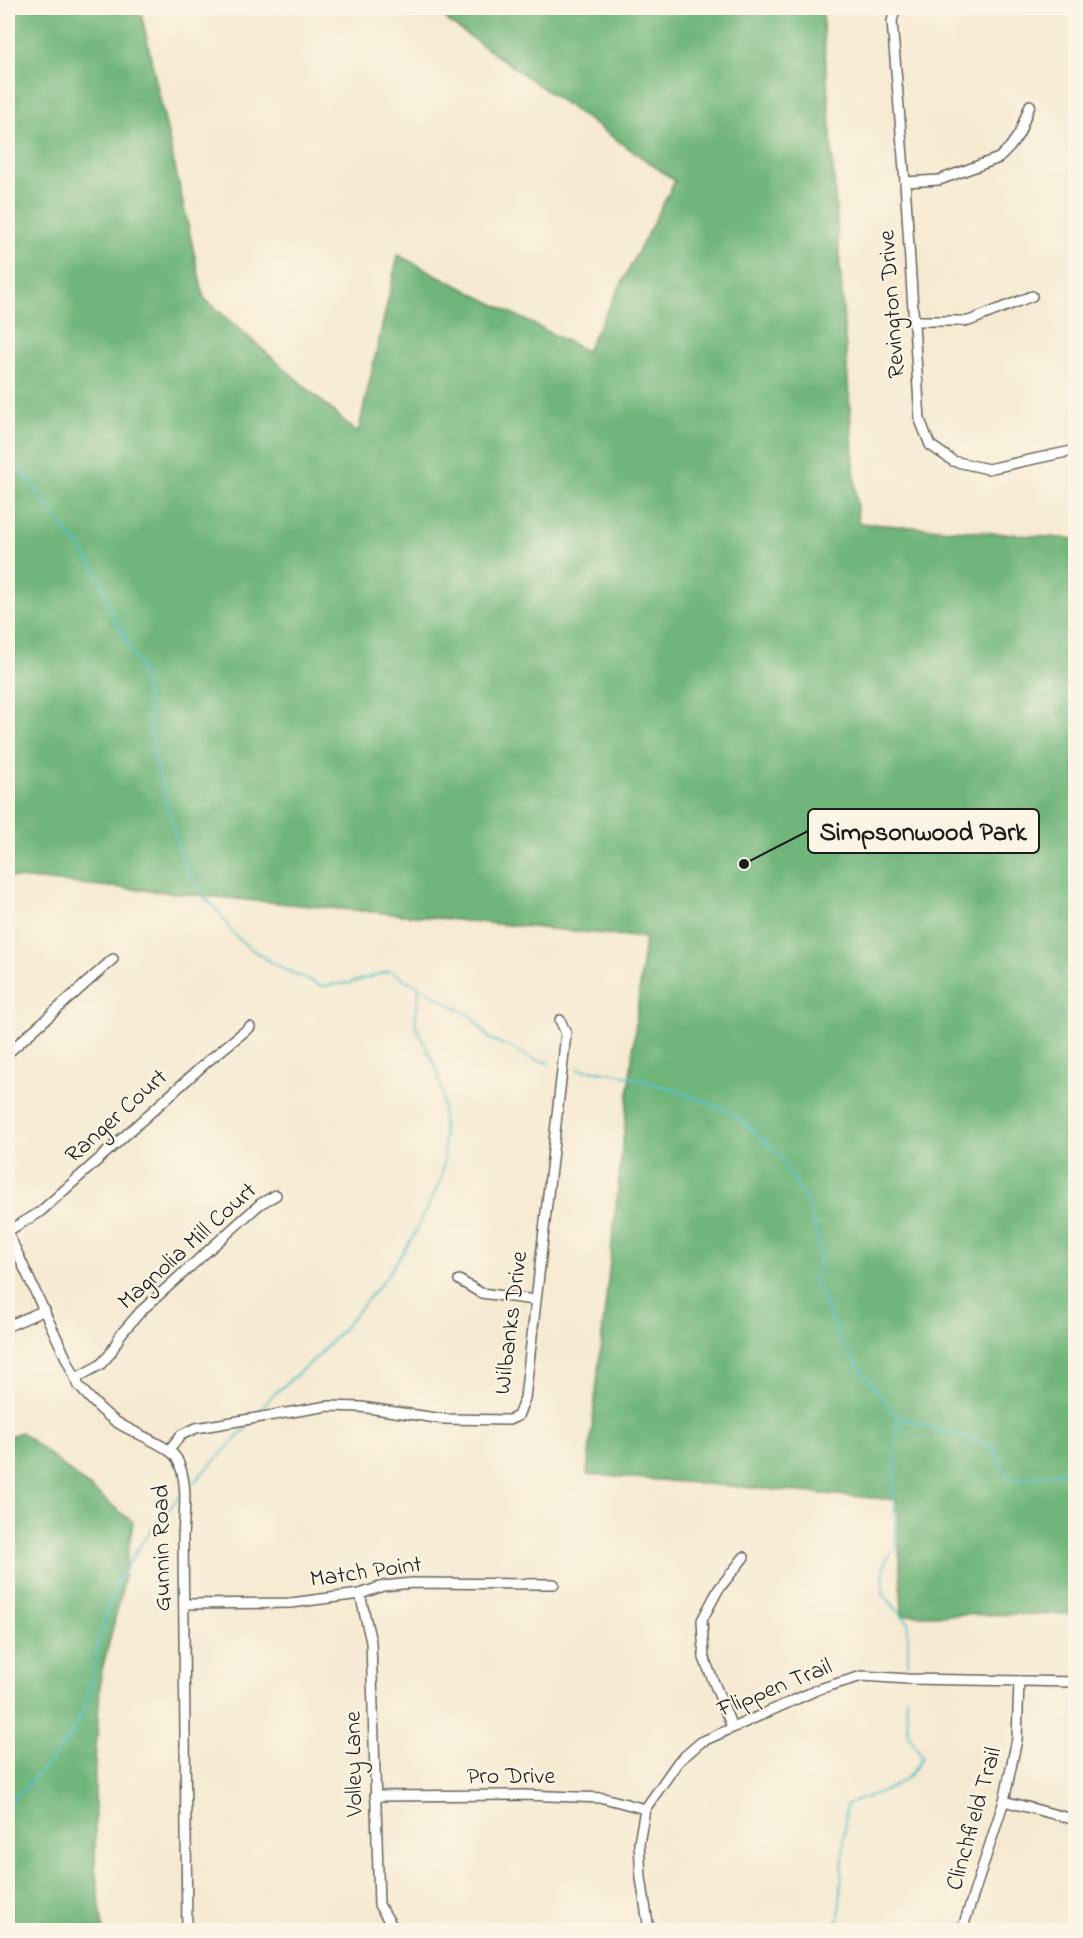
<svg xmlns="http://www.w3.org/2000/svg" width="1083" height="1938" viewBox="0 0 1083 1938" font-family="'Indie Flower',sans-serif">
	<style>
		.forest { fill: #6fb57a; stroke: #46684b; stroke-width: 1.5 }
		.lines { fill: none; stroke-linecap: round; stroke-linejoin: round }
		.stream { stroke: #52c0c8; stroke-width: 2 }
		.street-casing { stroke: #68645c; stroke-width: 12 }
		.street { stroke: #fff; stroke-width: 9 }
		.labels { text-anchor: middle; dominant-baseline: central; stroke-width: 4.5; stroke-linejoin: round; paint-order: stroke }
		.street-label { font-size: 24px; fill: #1c1c1c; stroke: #fcf5e5 }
		.leader { fill: none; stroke: #1c1c1c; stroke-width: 2 }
		.callout-dot { fill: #1c1c1c; stroke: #fcf5e5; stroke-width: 2 }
		.callout { fill: #fcf5e5; stroke: #1c1c1c; stroke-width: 2 }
		.callout-label { font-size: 26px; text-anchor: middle; font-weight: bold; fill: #1c1c1c }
	</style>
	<rect width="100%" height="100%" fill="#fcf5e5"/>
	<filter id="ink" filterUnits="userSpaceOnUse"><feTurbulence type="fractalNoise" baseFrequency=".0167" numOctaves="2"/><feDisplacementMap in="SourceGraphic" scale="12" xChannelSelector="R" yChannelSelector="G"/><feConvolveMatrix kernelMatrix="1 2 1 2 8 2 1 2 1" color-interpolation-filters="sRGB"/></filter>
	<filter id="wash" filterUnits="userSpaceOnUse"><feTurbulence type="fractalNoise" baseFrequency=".008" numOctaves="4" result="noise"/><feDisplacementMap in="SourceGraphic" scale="24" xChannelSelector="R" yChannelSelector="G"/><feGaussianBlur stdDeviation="1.35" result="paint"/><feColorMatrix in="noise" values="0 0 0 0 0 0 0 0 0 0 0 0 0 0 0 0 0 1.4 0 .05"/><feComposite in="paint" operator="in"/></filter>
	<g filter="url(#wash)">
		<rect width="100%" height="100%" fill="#f6ead2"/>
		<g class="forest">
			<polygon points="8,8 140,8 204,298 358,433 398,255 586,351 675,181 449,22 439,8 822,8 858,523 1075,539 1075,1614 902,1615 897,1500 587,1474 645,938 8,877"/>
			<polygon points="21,1432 133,1522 121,1595 101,1674 95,1764 95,1866 103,1930 8,1930 8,1437"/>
		</g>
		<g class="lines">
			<g class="stream">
				<polyline points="8,457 29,479 58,522 83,551 98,575 116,621 141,670 147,696 156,763 178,845 190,876 202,895 218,911 232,932 248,947 276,965 321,986 350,983 390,971 471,1016 490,1039 514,1049 529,1058 549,1063"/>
				<polyline points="577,1069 615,1073 670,1088 723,1109 744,1122 777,1152 807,1203 821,1251 814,1279 843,1346 897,1417 993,1446 1006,1474 1016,1481 1076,1468"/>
				<polyline points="258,1414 270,1398 320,1354 340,1332 384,1280 413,1237 441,1180 444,1162 444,1138 442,1091 436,1068 415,1024 419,988"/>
				<polyline points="897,1417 894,1489 896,1545 884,1564 883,1594 908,1622 908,1663"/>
				<polyline points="188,1488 253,1421"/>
				<path d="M8,1804C33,1779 63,1753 79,1720C93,1690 94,1659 102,1627C116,1573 145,1535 182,1494"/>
				<path d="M827,1930L839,1919L846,1805C877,1791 905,1791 922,1757L908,1734L906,1697"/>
			</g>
		</g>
	</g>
	<g filter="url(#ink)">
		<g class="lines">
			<g class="street-casing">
				<g id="street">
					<polyline points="896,8 892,21 905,182 920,420 930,445 953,461 988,469 1076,450"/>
					<polyline points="905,182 939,180 999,158 1010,147 1019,134 1030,105"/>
					<polyline points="913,321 969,321 1032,296"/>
					<polyline points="8,1053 113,959"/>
					<polyline points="8,1231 40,1212 208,1061 250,1027"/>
					<path d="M8,1233L79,1386C90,1399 101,1411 115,1421C130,1432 169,1445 177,1459C189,1482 184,1513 183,1537L187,1930"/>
					<polyline points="459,1280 481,1293 535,1300"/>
					<polyline points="8,1326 45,1310"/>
					<polyline points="76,1378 100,1365 110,1354 121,1334 141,1311 260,1204 276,1195"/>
					<polyline points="169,1450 181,1435 196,1428 328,1406 361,1407 443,1419 509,1420 518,1416 525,1398 562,1071 566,1033 560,1020"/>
					<polyline points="360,1594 371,1642 379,1905 395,1930"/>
					<polyline points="184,1604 291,1603 360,1594 383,1586 412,1583 554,1584"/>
					<polyline points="732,1727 704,1658 702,1620 718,1590 744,1557"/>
					<polyline points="375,1796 523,1795 604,1798 645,1809"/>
					<polyline points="1004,1801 1076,1820"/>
					<polyline points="649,1930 641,1878 639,1843 645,1809 678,1762 701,1742 819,1689 862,1676 908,1679 1076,1682"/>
					<polyline points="962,1930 1004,1801 1017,1739 1019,1681"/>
				</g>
			</g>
			<use href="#street" class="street"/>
		</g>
	</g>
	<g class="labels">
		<g class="street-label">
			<text transform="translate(893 304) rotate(-94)">Revington Drive</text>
			<text transform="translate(117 1117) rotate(-42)">Ranger Court</text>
			<text transform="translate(188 1247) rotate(-42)">Magnolia Mill Court</text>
			<text transform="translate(512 1323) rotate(-83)">Wilbanks Drive</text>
			<text transform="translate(163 1548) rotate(-91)">Gunnin Road</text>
			<text transform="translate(366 1573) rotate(-8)">Match Point</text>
			<text transform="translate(775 1689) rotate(-22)">Flippen Trail</text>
			<text transform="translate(355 1764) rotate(-91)">Volley Lane</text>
			<text x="511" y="1777">Pro Drive</text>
			<text transform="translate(975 1819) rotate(-74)">Clinchfield Trail</text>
		</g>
	</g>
	<path class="leader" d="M744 864L808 831"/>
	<circle class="callout-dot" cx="744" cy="864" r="6"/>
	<rect class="callout" x="808" y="809" width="231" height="44" rx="6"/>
	<g class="callout-label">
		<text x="923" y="840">Simpsonwood Park</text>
	</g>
	<rect width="1083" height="1938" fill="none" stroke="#fcf5e5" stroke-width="30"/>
</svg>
